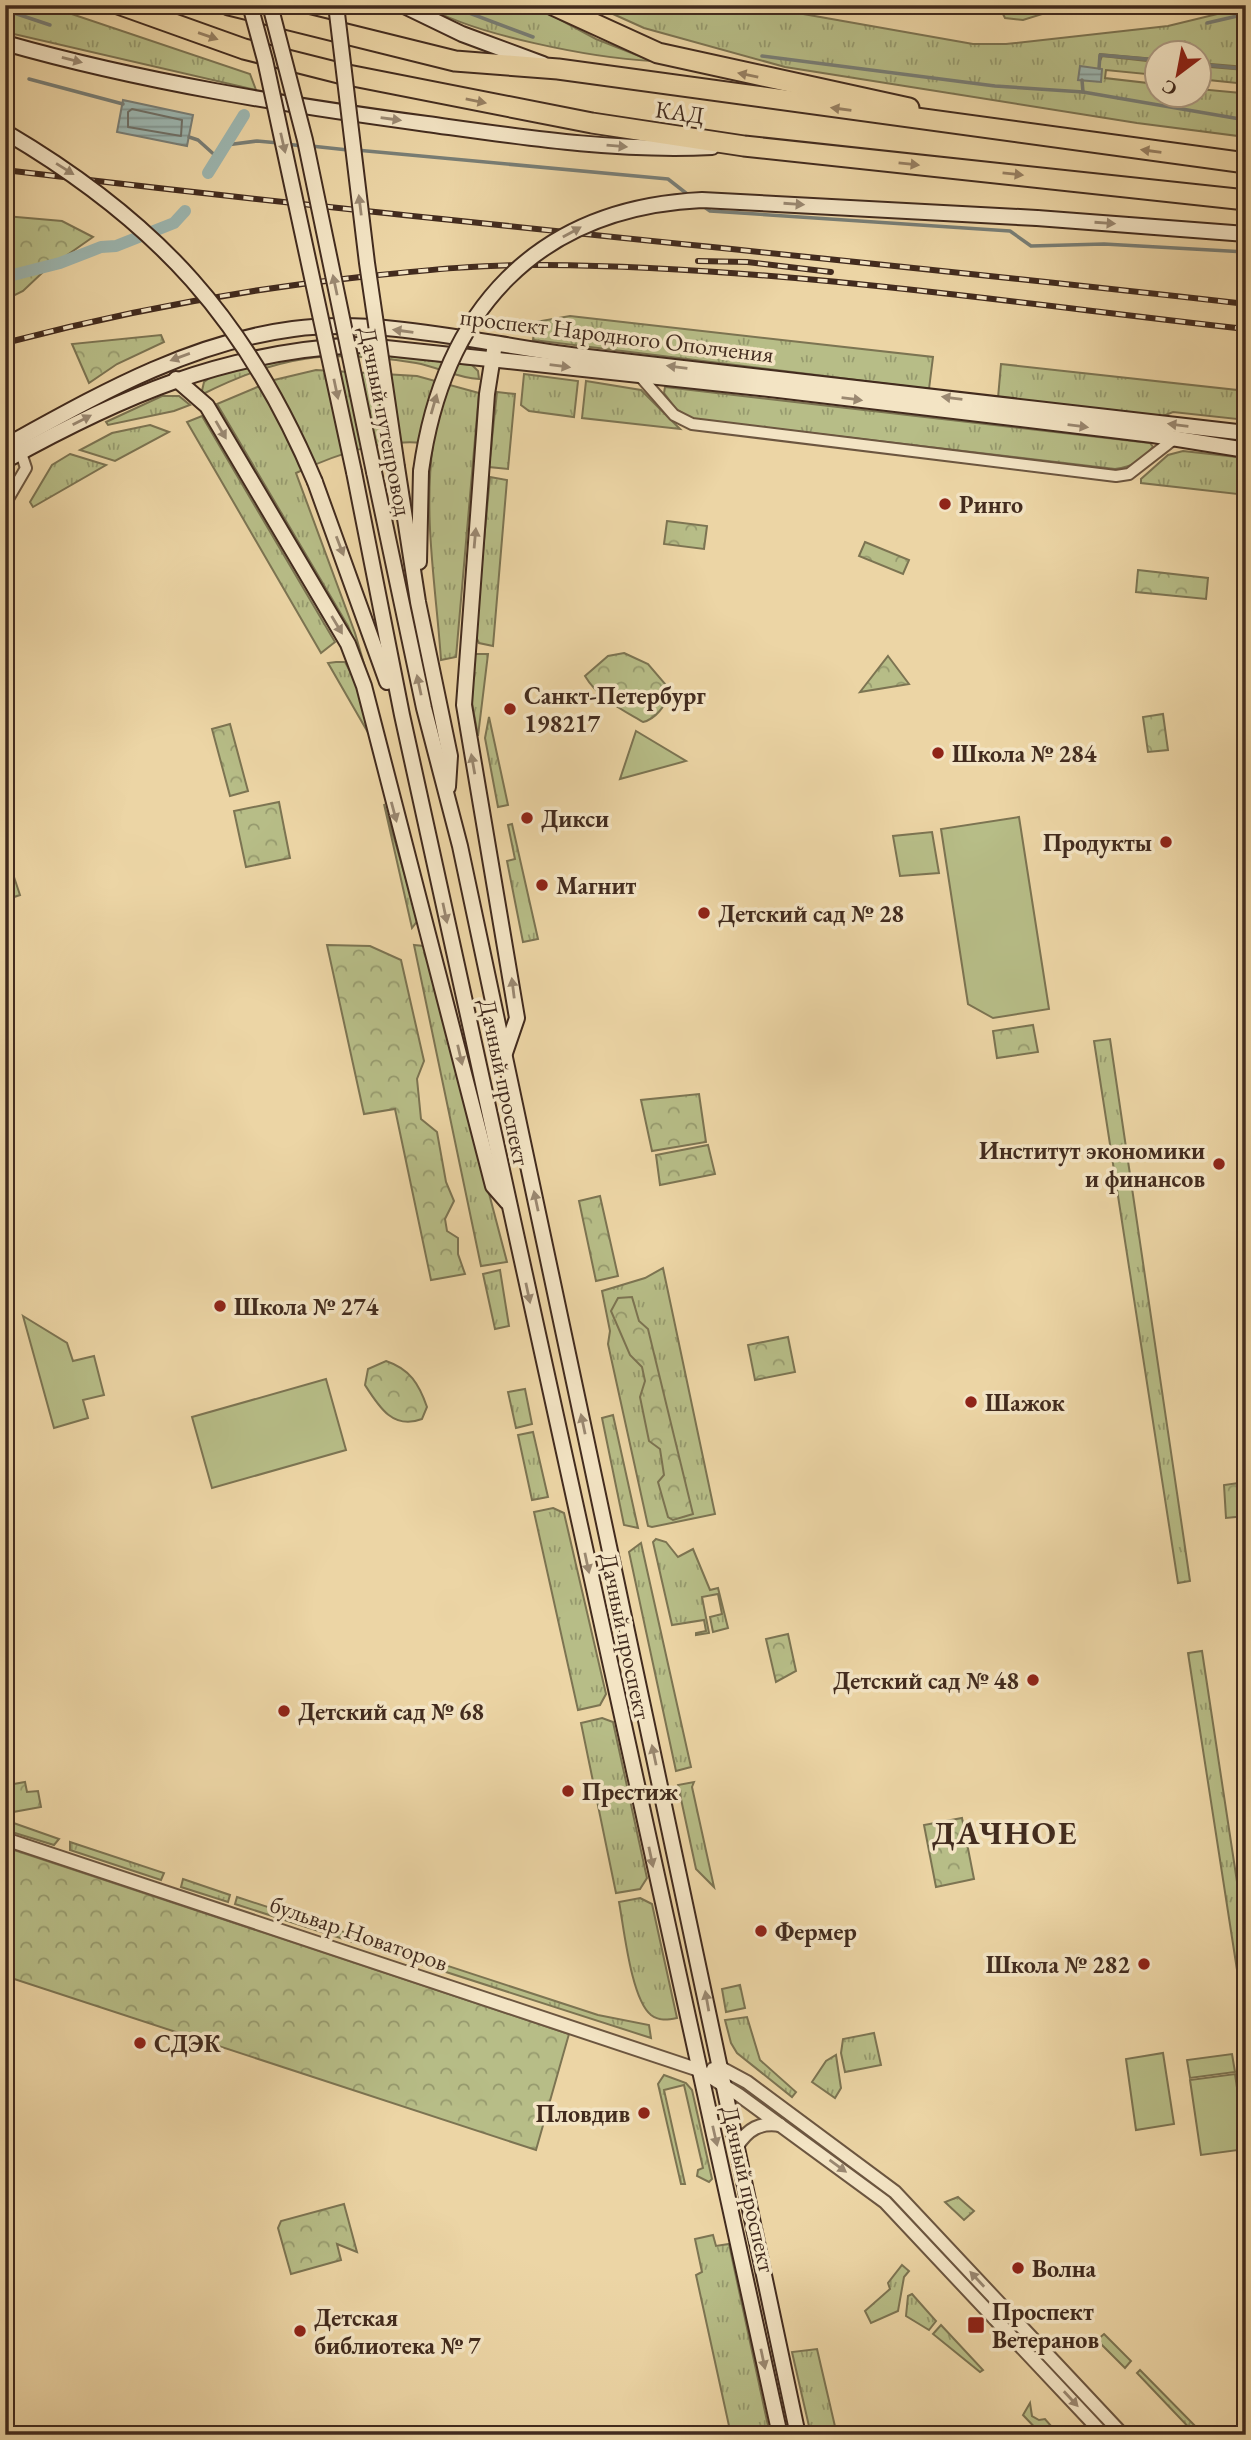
<svg xmlns="http://www.w3.org/2000/svg" width="1251" height="2440" viewBox="0 0 1251 2440" font-family="'EB Garamond',serif">
	<style>
		.grass { fill: url(#grass-tufts); stroke: #7c7452; stroke-width: 2 }
		.forest { fill: url(#forest-crowns); stroke: #7c7452; stroke-width: 2 }
		.pitch { fill: #b7bd87; stroke: #7c7452; stroke-width: 2 }
		.water { fill: url(#water-rules); stroke: #787e76; stroke-width: 2 }
		.lines { fill: none; stroke-linecap: round; stroke-linejoin: round }
		.shore { stroke: #6f7067; stroke-width: 2 }
		.stream { stroke: #787e76; stroke-width: 3.5 }
		.canal { stroke: #9cb6b0; stroke-width: 12 }
		.minor-casing { stroke: #6c5640; stroke-width: 14 }
		.tertiary-casing { stroke: #6c5640; stroke-width: 16 }
		.secondary-casing { stroke: #422b1e; stroke-width: 18 }
		.motorway-casing { stroke: #422b1e; stroke-width: 23 }
		.minor { stroke: #f3e4c4; stroke-width: 10 }
		.tertiary { stroke: #f3e4c4; stroke-width: 12 }
		.secondary { stroke: #f3e4c4; stroke-width: 14 }
		.motorway { stroke: #ecd5a5; stroke-width: 19 }
		.rail-casing { stroke: #422b1e; stroke-width: 6 }
		.rail { stroke: #f3e4c4; stroke-width: 3.5; stroke-dasharray: 10; stroke-linecap: butt }
		.secondary-bridge-casing { stroke: #422b1e; stroke-width: 18; stroke-linecap: butt }
		.secondary-bridge { stroke: #f3e4c4; stroke-width: 14 }
		.oneway { fill: #978062 }
		.oneway2 { fill: #9a8871 }
		.poi-dot { fill: #8f2418; stroke: #f3e4c4; stroke-width: 2.5 }
		.labels { text-anchor: middle; dominant-baseline: central; stroke-width: 7; stroke-linejoin: round; paint-order: stroke }
		.street-label { font-size: 24px; fill: #422b1e; stroke: #f3e4c4 }
		.poi-label { font-size: 24px; font-weight: bold; fill: #422b1e; stroke: #f3e4c4; text-anchor: start }
		.district-label { font-size: 32px; font-weight: bold; letter-spacing: 2px; fill: #422b1e; stroke: #f3e4c4 }
	</style>
	<defs>
		<pattern id="grass-tufts" width="24" height="20" patternUnits="userSpaceOnUse" patternTransform="scale(1.75)"><rect width="24" height="20" fill="#b7bd87"/><path d="M3 7l-1-3M5 7V3M7 7l1-3M15 17l-1-3M17 17v-4M19 17l1-3" fill="none" stroke="#969a6e"/></pattern>
		<pattern id="forest-crowns" width="20" height="18" patternUnits="userSpaceOnUse" patternTransform="scale(1.75)"><rect width="20" height="18" fill="#b7bd87"/><path d="M2 6a3 3 0 1 1 6 0M12 15a3 3 0 1 1 6 0" fill="none" stroke="#969a6e"/></pattern>
		<pattern id="water-rules" width="6" height="5" patternUnits="userSpaceOnUse" patternTransform="scale(1.75)"><rect width="6" height="5" fill="#9cb6b0"/><path d="M0 2.5h6" fill="none" stroke="#81948f"/></pattern>
	</defs>
	<rect width="100%" height="100%" fill="#ecd5a5"/>
	<filter id="stains"><feTurbulence type="fractalNoise" baseFrequency=".00286" numOctaves="4"/><feColorMatrix values="0 0 0 0 .2 0 0 0 0 .09 0 0 0 0 .02 0 0 0 .5 -.17"/></filter>
	<radialGradient id="worn" r=".72"><stop offset=".6" stop-color="#630" stop-opacity="0"/><stop offset="1" stop-color="#630" stop-opacity=".3"/></radialGradient>
	<g class="grass">
		<polygon points="5,5 45,5 250,74 256,90 5,32"/>
		<path d="M424,5H533L596,39L652,61C593,58 473,35 424,5Z"/>
		<polygon points="593,5 774,5 792,12 973,44 1006,44 1168,26 1246,7 1246,67 1199,63 1198,52 1156,52 1156,59 1100,54 1099,63 1102,56 1156,62 1156,75 1106,70 1105,78 1156,84 1156,94 1198,94 1199,89 1241,93 1246,97 1246,137 1137,123 785,67 644,28"/>
		<polygon points="1198,66 1246,70 1246,84 1199,79"/>
		<polygon points="570,316 933,357 929,389 533,340 535,322"/>
		<path d="M344,351L472,365L478,371L479,379C457,378 438,367 416,363C329,349 280,355 201,395L204,382C235,358 305,356 344,351Z"/>
		<polygon points="1001,364 1246,391 1246,420 1173,412 1158,418 998,398"/>
		<path d="M316,370L417,376L479,393L456,657L441,660C436,587 423,517 433,444C385,437 339,453 296,473L355,633L367,674L348,626L217,404L274,380Z"/>
		<polygon points="524,374 578,381 574,417 529,411 521,405"/>
		<polygon points="586,381 641,390 680,429 582,418"/>
		<path d="M665,387L1150,443L1153,447C1141,460 1134,467 1115,469L693,419L676,409L664,393Z"/>
		<polygon points="497,392 515,394 508,469 489,467"/>
		<polygon points="162,396 179,396 190,405 174,411 108,425 106,422"/>
		<polygon points="202,416 335,642 321,653 187,422"/>
		<polygon points="150,425 169,432 115,461 80,450 112,433"/>
		<polygon points="1183,451 1246,458 1246,495 1141,483 1141,479 1168,455"/>
		<polygon points="70,454 106,465 33,507 30,502 52,465"/>
		<polygon points="490,477 507,480 493,646 479,643 475,635"/>
		<polygon points="474,654 488,654 478,736 470,692"/>
		<polygon points="336,662 345,662 358,686 370,736 328,663"/>
		<polygon points="489,717 508,805 498,807 485,738"/>
		<polygon points="384,804 418,920 412,928"/>
		<polygon points="512,824 538,939 523,942 507,861 515,859 508,825"/>
		<polygon points="414,945 424,946 507,1262 481,1266"/>
		<polygon points="1110,1039 1190,1581 1178,1583 1094,1041"/>
		<polygon points="663,1268 715,1514 652,1527 648,1526 608,1344 610,1331 602,1291 645,1278"/>
		<polygon points="500,1270 509,1326 495,1329 483,1274"/>
		<polygon points="525,1389 532,1424 516,1428 508,1392"/>
		<polygon points="613,1415 638,1528 624,1525 602,1418"/>
		<polygon points="533,1432 548,1497 532,1500 518,1435"/>
		<polygon points="553,1508 564,1513 606,1694 600,1705 578,1710 534,1512"/>
		<polygon points="656,1539 666,1542 678,1557 693,1549 710,1590 718,1588 728,1628 713,1632 710,1617 722,1614 718,1594 702,1597 709,1633 696,1635 696,1633 706,1631 704,1620 672,1625 653,1542"/>
		<polygon points="641,1543 691,1767 676,1771 629,1552"/>
		<polygon points="1202,1651 1246,1941 1246,2028 1188,1653"/>
		<polygon points="602,1718 613,1722 647,1878 640,1889 616,1893 581,1723"/>
		<polygon points="694,1782 692,1787 714,1887 696,1869 678,1785"/>
		<polygon points="5,1820 59,1839 54,1845 5,1830"/>
		<polygon points="70,1842 164,1873 161,1880 70,1850"/>
		<polygon points="183,1879 230,1895 228,1902 181,1887"/>
		<polygon points="237,1897 598,2015 649,2025 651,2038 235,1904"/>
		<path d="M640,1898L652,1904L677,2018C667,2020 659,2021 651,2015C631,1999 624,1928 619,1902Z"/>
		<polygon points="740,1985 745,2008 726,2012 722,1989"/>
		<polygon points="747,2017 760,2060 796,2092 792,2097 737,2053 731,2043 725,2020"/>
		<polygon points="874,2033 881,2065 845,2072 841,2053 843,2039"/>
		<polygon points="836,2055 841,2088 835,2098 812,2082 826,2061"/>
		<polygon points="664,2075 686,2083 692,2090 712,2179 709,2182 697,2176 698,2170 703,2168 684,2085 664,2090 685,2184 681,2184 658,2084"/>
		<polygon points="958,2197 974,2211 964,2220 945,2202"/>
		<polygon points="713,2235 716,2246 729,2244 770,2435 731,2435 696,2275 702,2272 695,2239"/>
		<polygon points="902,2265 909,2271 904,2277 898,2311 871,2323 865,2311 890,2289 888,2283"/>
		<polygon points="912,2294 936,2321 929,2330 906,2316 908,2296"/>
		<polygon points="941,2325 983,2370 980,2372 933,2334"/>
		<polygon points="1104,2334 1131,2361 1125,2368 1097,2340"/>
		<polygon points="817,2349 837,2435 811,2435 792,2352"/>
		<polygon points="1140,2370 1204,2435 1196,2435 1137,2373"/>
		<polygon points="1030,2403 1032,2416 1039,2420 1045,2419 1059,2435 1042,2435 1023,2415"/>
	</g>
	<g class="forest">
		<polygon points="1004,5 1071,5 1023,20 1005,18 1001,10"/>
		<polygon points="5,216 62,221 93,237 43,272 23,291 5,300"/>
		<polygon points="161,335 164,342 117,364 89,383 72,344"/>
		<polygon points="667,521 707,526 704,549 664,544"/>
		<polygon points="865,542 909,560 903,574 859,556"/>
		<polygon points="1138,570 1208,578 1206,599 1136,592"/>
		<path d="M624,653L648,664L672,692C665,704 657,719 643,722C621,709 598,698 585,676L608,656Z"/>
		<polygon points="888,656 909,684 860,692"/>
		<polygon points="1163,714 1168,750 1148,752 1143,717"/>
		<polygon points="230,724 248,791 230,796 212,729"/>
		<polygon points="279,802 290,858 246,867 234,811"/>
		<polygon points="9,862 20,895 5,900 5,863"/>
		<polygon points="327,945 370,946 401,960 424,1061 417,1079 421,1119 437,1132 446,1182 454,1201 445,1219 447,1231 458,1238 458,1254 465,1274 431,1280 395,1109 364,1114"/>
		<polygon points="1033,1025 1038,1052 997,1058 993,1031"/>
		<polygon points="699,1094 706,1142 652,1151 641,1100"/>
		<polygon points="708,1145 715,1174 660,1185 656,1155"/>
		<polygon points="600,1196 618,1276 596,1281 579,1201"/>
		<polygon points="632,1297 639,1321 648,1329 693,1514 673,1520 668,1517 658,1482 664,1475 660,1449 649,1441 640,1397 645,1381 642,1367 630,1355 611,1311 618,1298"/>
		<polygon points="788,1337 795,1372 755,1380 748,1345"/>
		<path d="M386,1361C410,1369 419,1384 427,1407L422,1419C393,1430 379,1407 365,1385L368,1369Z"/>
		<polygon points="1246,1482 1246,1516 1226,1518 1224,1485"/>
		<polygon points="788,1634 796,1671 776,1682 766,1639"/>
		<polygon points="25,1782 27,1792 38,1791 41,1807 13,1812 8,1785"/>
		<polygon points="962,1818 974,1879 936,1887 924,1825"/>
		<polygon points="5,1847 569,2034 536,2150 5,1976"/>
		<polygon points="344,2204 357,2252 337,2244 341,2260 291,2274 278,2228 281,2221"/>
	</g>
	<g class="pitch">
		<polygon points="636,731 686,761 620,779"/>
		<polygon points="1019,817 1049,1009 993,1018 968,1004 941,829"/>
		<polygon points="932,832 939,873 900,876 893,836"/>
		<polygon points="23,1316 67,1343 73,1361 94,1356 104,1395 83,1400 88,1418 54,1428"/>
		<polygon points="326,1379 346,1450 212,1488 192,1417"/>
		<polygon points="1163,2053 1174,2124 1136,2130 1126,2059"/>
		<polygon points="1232,2054 1235,2072 1190,2078 1187,2060"/>
		<polygon points="1235,2074 1246,2149 1201,2155 1190,2080"/>
	</g>
	<g class="water">
		<polygon points="1080,66 1102,69 1101,82 1078,80"/>
		<polygon points="123,100 193,115 187,146 117,132"/>
	</g>
	<g class="lines">
		<polygon class="shore" points="132,109 182,120 181,136 128,127 128,112"/>
		<g class="stream">
			<polyline points="448,5 533,37"/>
			<polyline points="870,7 875,5"/>
			<polyline points="5,10 50,25"/>
			<polyline points="1207,23 1246,14"/>
			<polyline points="762,56 995,86 1083,92 1240,119"/>
			<polyline points="1198,64 1246,69"/>
			<polyline points="1099,68 1100,55 1156,60"/>
			<polyline points="29,79 123,104"/>
			<polyline points="1082,80 1083,92"/>
			<polyline points="189,137 198,140 218,158"/>
			<polyline points="286,144 303,146"/>
			<polyline points="226,145 257,141 279,143"/>
			<polyline points="311,146 348,150"/>
			<polyline points="356,150 668,179 691,197"/>
			<polyline points="703,206 710,211 1010,231 1031,246 1104,244 1246,252"/>
		</g>
		<g class="canal">
			<polyline points="864,5 870,7"/>
			<polyline points="208,173 244,115"/>
			<polyline points="5,277 60,263 101,247 116,246 174,223 185,211"/>
		</g>
		<g class="minor-casing">
			<g id="minor">
				<polyline points="639,375 674,415 692,424 1116,476 1129,474 1174,439"/>
				<polyline points="5,504 26,468 19,447"/>
			</g>
		</g>
		<g class="tertiary-casing">
			<g id="tertiary">
				<polyline points="5,1839 699,2070 739,2095 885,2202 1104,2435"/>
				<polyline points="713,2069 721,2068 747,2082 895,2192 1123,2435"/>
				<path d="M737,2146C748,2129 760,2122 780,2125"/>
			</g>
		</g>
		<g class="secondary-casing">
			<g id="secondary">
				<polyline points="402,5 462,34 543,64"/>
				<path d="M5,43C142,82 286,105 427,124C521,137 617,152 712,147"/>
				<polyline points="1037,218 1246,234"/>
				<polyline points="494,350 487,394 464,705 517,1018 505,1053"/>
				<polyline points="176,379 207,406 348,644 364,686 493,1186 507,1202"/>
				<path d="M5,446C98,395 187,343 293,329C385,317 487,345 579,356C801,381 1023,408 1246,433"/>
				<path d="M5,461C122,396 223,352 358,345L778,390L1153,435L1246,450"/>
				<polyline points="397,467 418,602 450,756 448,787"/>
				<polyline points="354,472 402,715 780,2435"/>
				<polyline points="374,472 424,708 460,846 798,2435"/>
				<polyline points="315,482 387,682"/>
				<polyline points="419,562 421,471"/>
			</g>
		</g>
		<g class="motorway-casing">
			<g id="motorway">
				<polyline points="121,5 244,49 343,74 592,123 744,146 1246,200"/>
				<polyline points="229,5 455,61 558,69 1246,163"/>
				<polyline points="553,5 658,53 909,108"/>
			</g>
		</g>
		<use href="#minor" class="minor"/>
		<use href="#tertiary" class="tertiary"/>
		<use href="#secondary" class="secondary"/>
		<use href="#motorway" class="motorway"/>
		<g class="rail-casing">
			<g id="rail">
				<path d="M5,170C418,220 833,257 1246,304"/>
				<polyline points="698,261 747,262 831,272"/>
				<path d="M5,343C126,311 245,289 369,276C427,270 487,264 545,265C779,267 1013,303 1246,329"/>
			</g>
		</g>
		<use href="#rail" class="rail"/>
		<g class="secondary-bridge-casing">
			<g id="secondary-bridge">
				<polyline points="250,5 265,60 354,472"/>
				<polyline points="270,5 305,140 374,472"/>
				<polyline points="336,5 367,263 397,467"/>
				<path d="M7,133C158,222 247,320 315,482"/>
				<path d="M421,471C443,311 536,208 702,200L1037,218"/>
			</g>
		</g>
		<use href="#secondary-bridge" class="secondary-bridge"/>
	</g>
	<defs><path id="oneway-solid" d="M-6-.8H1V-3.2L6.5 0L1 3.2V.8H-6Z" transform="scale(1.75)"/></defs>
	<g class="oneway">
		<use href="#oneway-solid" transform="translate(208 36) rotate(19)"/>
		<use href="#oneway-solid" transform="translate(748 75) rotate(-168)"/>
		<use href="#oneway-solid" transform="translate(476 101) rotate(11)"/>
		<use href="#oneway-solid" transform="translate(841 109) rotate(-172)"/>
		<use href="#oneway-solid" transform="translate(1151 151) rotate(-172)"/>
		<use href="#oneway-solid" transform="translate(909 164) rotate(6)"/>
		<use href="#oneway-solid" transform="translate(1013 174) rotate(6)"/>
	</g>
	<g class="oneway2">
		<use href="#oneway-solid" transform="translate(72 60) rotate(14)"/>
		<use href="#oneway-solid" transform="translate(391 119) rotate(8)"/>
		<use href="#oneway-solid" transform="translate(283 143) rotate(77)"/>
		<use href="#oneway-solid" transform="translate(617 146) rotate(5)"/>
		<use href="#oneway-solid" transform="translate(65 169) rotate(32)"/>
		<use href="#oneway-solid" transform="translate(794 204) rotate(4)"/>
		<use href="#oneway-solid" transform="translate(360 205) rotate(-97)"/>
		<use href="#oneway-solid" transform="translate(1105 223) rotate(4)"/>
		<use href="#oneway-solid" transform="translate(572 232) rotate(-29)"/>
		<use href="#oneway-solid" transform="translate(335 285) rotate(-102)"/>
		<use href="#oneway-solid" transform="translate(403 331) rotate(-172)"/>
		<use href="#oneway-solid" transform="translate(180 357) rotate(160)"/>
		<use href="#oneway-solid" transform="translate(560 366) rotate(7)"/>
		<use href="#oneway-solid" transform="translate(677 367) rotate(-173)"/>
		<use href="#oneway-solid" transform="translate(336 389) rotate(78)"/>
		<use href="#oneway-solid" transform="translate(952 398) rotate(-173)"/>
		<use href="#oneway-solid" transform="translate(852 399) rotate(7)"/>
		<use href="#oneway-solid" transform="translate(434 404) rotate(-74)"/>
		<use href="#oneway-solid" transform="translate(82 420) rotate(-27)"/>
		<use href="#oneway-solid" transform="translate(1178 425) rotate(-173)"/>
		<use href="#oneway-solid" transform="translate(1078 426) rotate(7)"/>
		<use href="#oneway-solid" transform="translate(221 430) rotate(60)"/>
		<use href="#oneway-solid" transform="translate(475 538) rotate(-85)"/>
		<use href="#oneway-solid" transform="translate(340 546) rotate(69)"/>
		<use href="#oneway-solid" transform="translate(337 625) rotate(59)"/>
		<use href="#oneway-solid" transform="translate(419 685) rotate(-102)"/>
		<use href="#oneway-solid" transform="translate(473 764) rotate(-100)"/>
		<use href="#oneway-solid" transform="translate(394 812) rotate(75)"/>
		<use href="#oneway-solid" transform="translate(445 913) rotate(78)"/>
		<use href="#oneway-solid" transform="translate(513 988) rotate(-97)"/>
		<use href="#oneway-solid" transform="translate(460 1055) rotate(77)"/>
		<use href="#oneway-solid" transform="translate(536 1201) rotate(-102)"/>
		<use href="#oneway-solid" transform="translate(528 1293) rotate(78)"/>
		<use href="#oneway-solid" transform="translate(583 1424) rotate(-102)"/>
		<use href="#oneway-solid" transform="translate(587 1563) rotate(78)"/>
		<use href="#oneway-solid" transform="translate(654 1755) rotate(-102)"/>
		<use href="#oneway-solid" transform="translate(651 1857) rotate(78)"/>
		<use href="#oneway-solid" transform="translate(707 2001) rotate(-100)"/>
		<use href="#oneway-solid" transform="translate(715 2136) rotate(77)"/>
		<use href="#oneway-solid" transform="translate(838 2166) rotate(36)"/>
		<use href="#oneway-solid" transform="translate(977 2279) rotate(-133)"/>
		<use href="#oneway-solid" transform="translate(763 2359) rotate(78)"/>
		<use href="#oneway-solid" transform="translate(1071 2399) rotate(47)"/>
	</g>
	<g class="poi-dot">
		<circle cx="945" cy="504" r="7"/>
		<circle cx="510" cy="709" r="7"/>
		<circle cx="938" cy="753" r="7"/>
		<circle cx="527" cy="818" r="7"/>
		<circle cx="1166" cy="842" r="7"/>
		<circle cx="542" cy="885" r="7"/>
		<circle cx="704" cy="913" r="7"/>
		<circle cx="1219" cy="1164" r="7"/>
		<circle cx="220" cy="1306" r="7"/>
		<circle cx="971" cy="1402" r="7"/>
		<circle cx="1033" cy="1680" r="7"/>
		<circle cx="284" cy="1711" r="7"/>
		<circle cx="568" cy="1791" r="7"/>
		<circle cx="761" cy="1931" r="7"/>
		<circle cx="1144" cy="1964" r="7"/>
		<circle cx="140" cy="2043" r="7"/>
		<circle cx="644" cy="2113" r="7"/>
		<circle cx="1018" cy="2268" r="7"/>
		<rect x="967" y="2316" width="18" height="18" rx="3.5"/>
		<circle cx="300" cy="2331" r="7"/>
	</g>
	<g class="labels">
		<g class="street-label">
			<text transform="translate(680 112) rotate(8)">КАД</text>
			<text transform="translate(617 335) rotate(7)">проспект Народного Ополчения</text>
			<text transform="translate(386 421) rotate(79)">Дачный путепровод</text>
			<text transform="translate(505 1082) rotate(78)">Дачный проспект</text>
			<text transform="translate(626 1636) rotate(78)">Дачный проспект</text>
			<text transform="translate(359 1933) rotate(19)">бульвар Новаторов</text>
			<text transform="translate(749 2189) rotate(77)">Дачный проспект</text>
		</g>
		<g class="poi-label">
			<text x="959" y="504">Ринго</text>
			<text x="524" y="695">Санкт-Петербург<tspan x="524" dy="28">198217</tspan></text>
			<text x="952" y="753">Школа № 284</text>
			<text x="541" y="818">Дикси</text>
			<text x="1152" y="842" text-anchor="end">Продукты</text>
			<text x="556" y="885">Магнит</text>
			<text x="718" y="913">Детский сад № 28</text>
			<text x="1205" y="1150" text-anchor="end">Институт экономики<tspan x="1205" dy="28">и финансов</tspan></text>
			<text x="234" y="1306">Школа № 274</text>
			<text x="985" y="1402">Шажок</text>
			<text x="1019" y="1680" text-anchor="end">Детский сад № 48</text>
			<text x="298" y="1711">Детский сад № 68</text>
			<text x="582" y="1791">Престиж</text>
			<text x="775" y="1931">Фермер</text>
			<text x="1130" y="1964" text-anchor="end">Школа № 282</text>
			<text x="154" y="2043">СДЭК</text>
			<text x="630" y="2113" text-anchor="end">Пловдив</text>
			<text x="1032" y="2268">Волна</text>
			<text x="992" y="2311">Проспект<tspan x="992" dy="28">Ветеранов</tspan></text>
			<text x="314" y="2317">Детская<tspan x="314" dy="28">библиотека № 7</tspan></text>
		</g>
		<g class="district-label">
			<text x="1005" y="1833">ДАЧНОЕ</text>
		</g>
	</g>
	<rect width="1251" height="2440" fill="none" stroke="#ecd5a5" stroke-width="28"/>
	<rect x="7" y="7" width="1237" height="2426" fill="none" stroke="#422b1e" stroke-width="3.5"/>
	<rect x="14" y="14" width="1223" height="2412" fill="none" stroke="#422b1e" stroke-width="2"/>
	<g transform="translate(1178 74) rotate(212)"><circle r="33" fill="#f3e4c4" stroke="#ac9a82" stroke-width="2"/>
	<path d="M0-5L12 26L0 18L-12 26Z" fill="#8f2418"/>
	<text y="-10" font-size="19" font-weight="bold" text-anchor="middle" fill="#422b1e">С</text>
	</g>
	<rect width="100%" height="100%" filter="url(#stains)"/>
	<rect width="100%" height="100%" fill="url(#worn)"/>
</svg>
